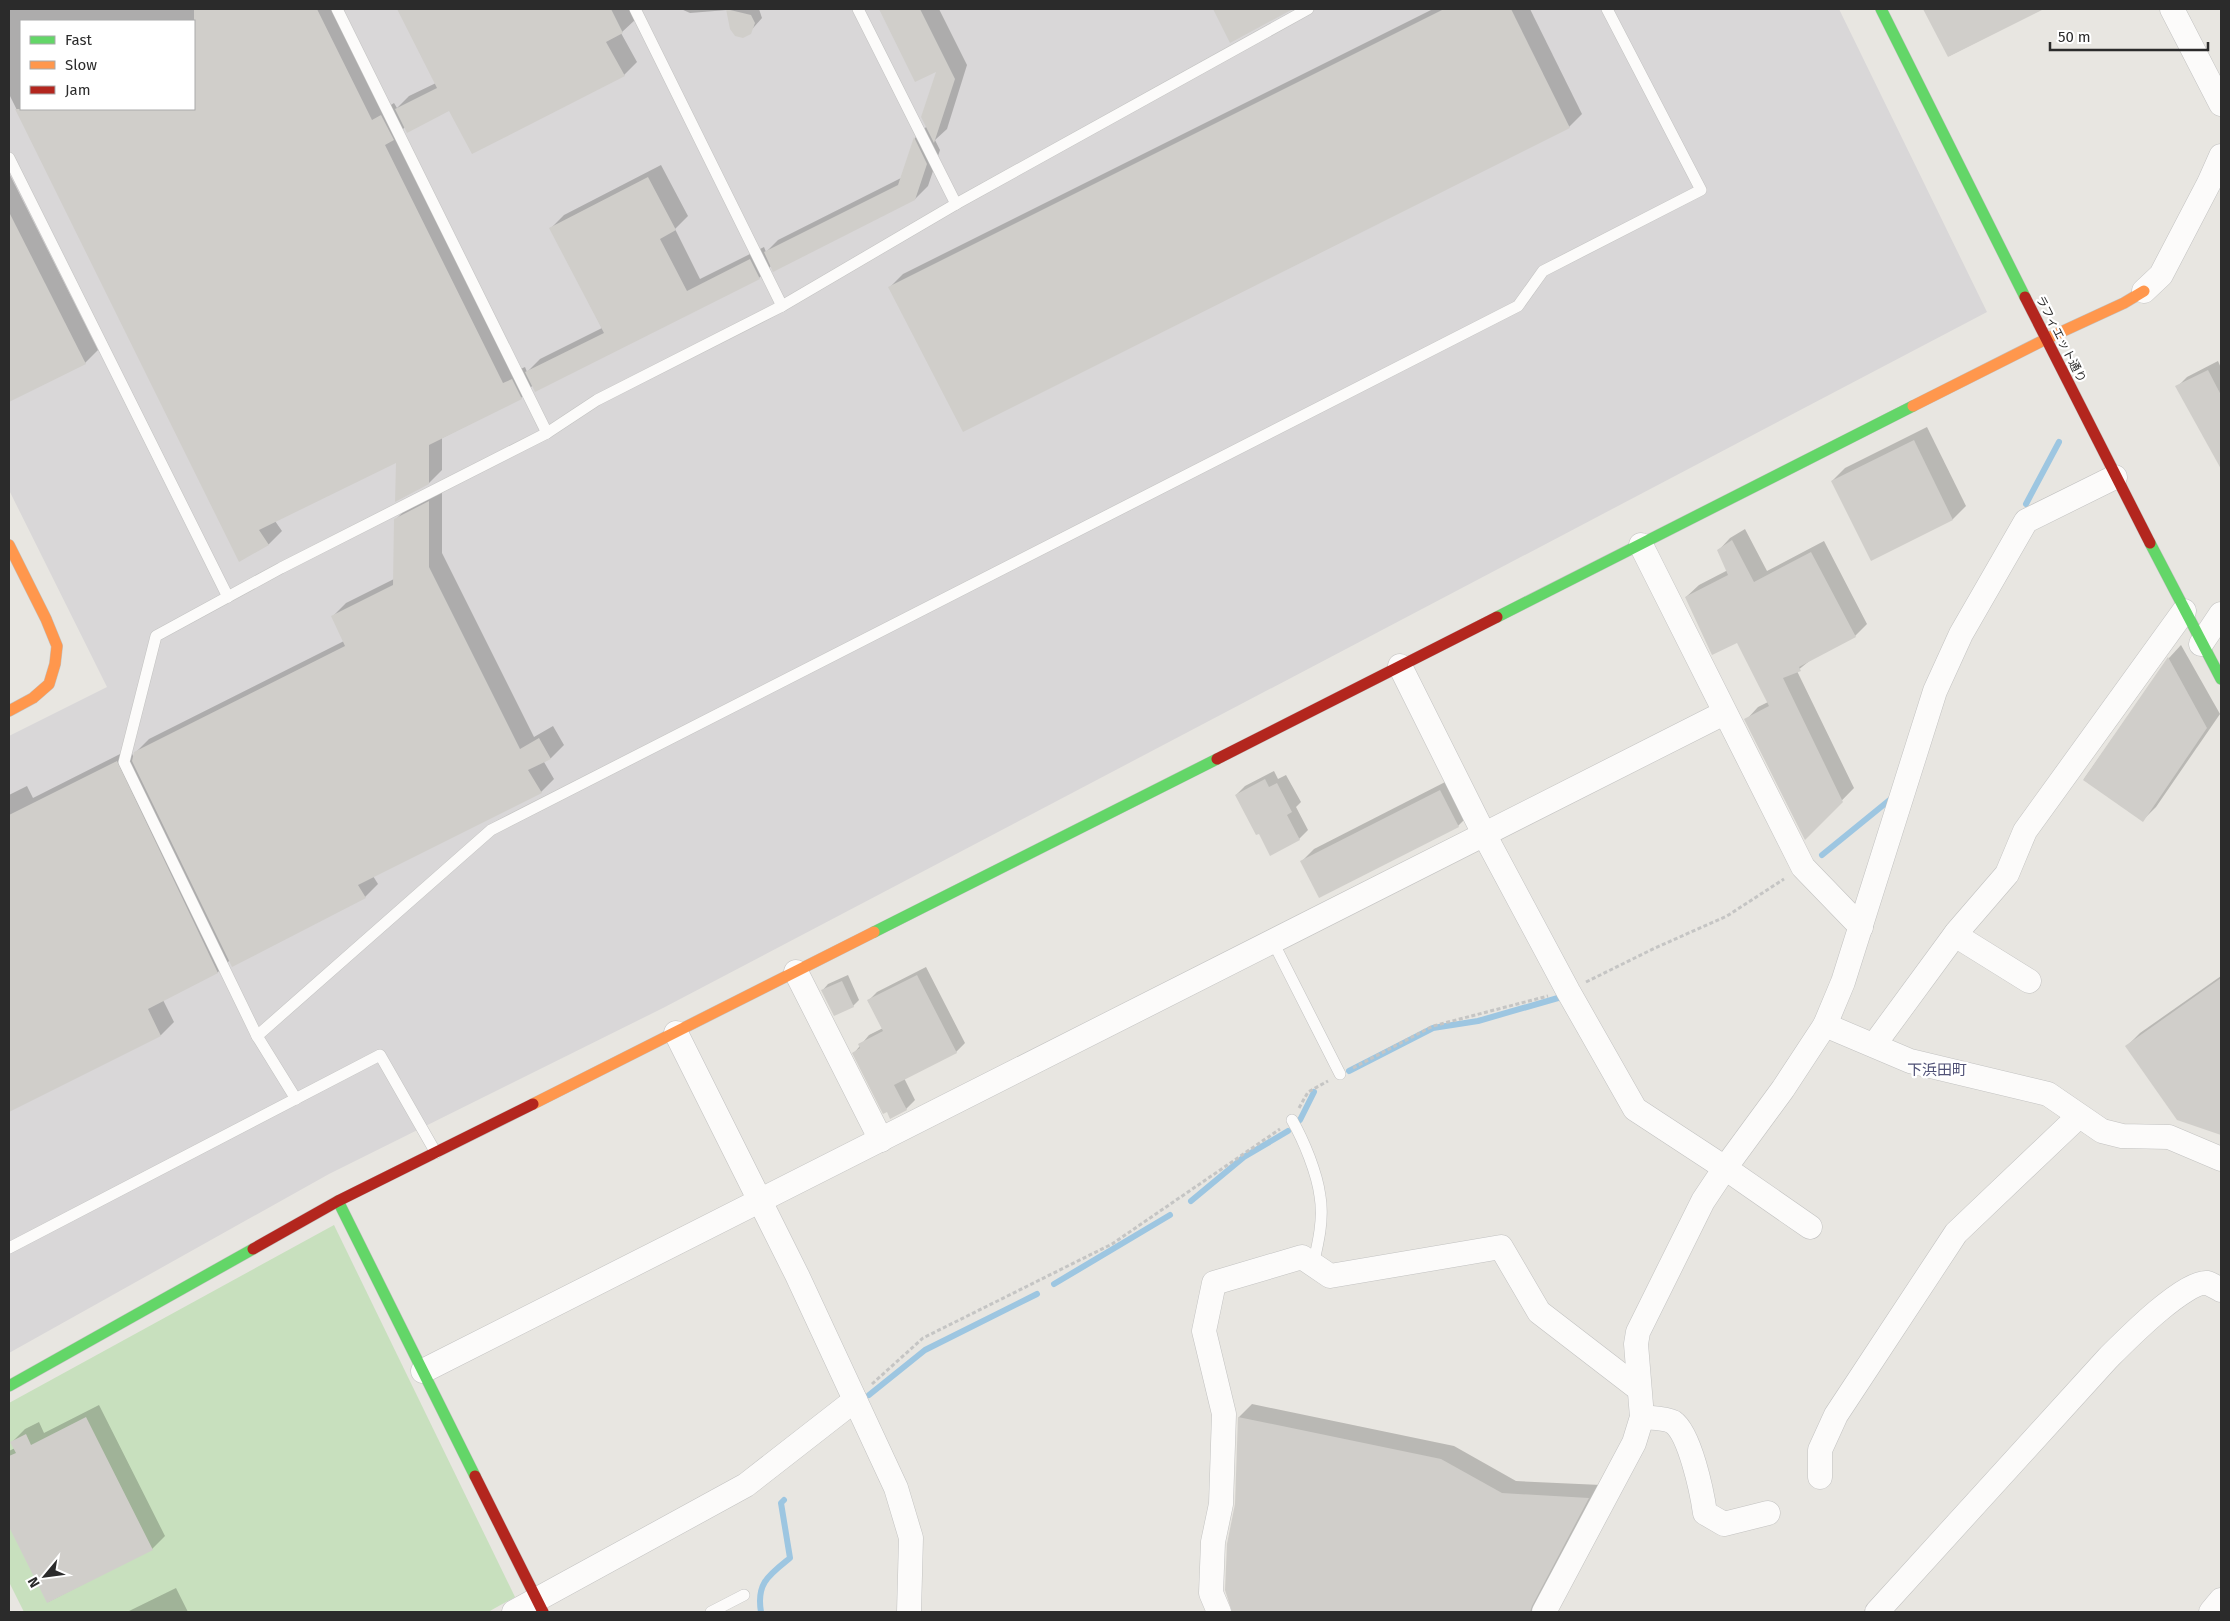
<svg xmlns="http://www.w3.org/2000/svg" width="2230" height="1621" viewBox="0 0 2230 1621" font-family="'Fira Sans','Noto Sans JP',sans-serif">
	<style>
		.industrial { fill: #d9d7d8; fill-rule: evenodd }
		.green { fill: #c8e0be }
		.shadow { fill: #0003; fill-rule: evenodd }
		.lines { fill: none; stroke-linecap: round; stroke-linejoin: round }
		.stream { stroke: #9dc6e1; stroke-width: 6 }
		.building { fill: #d0ceca }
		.lane-casing { stroke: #c2c2c1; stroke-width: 12 }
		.street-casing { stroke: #c2c2c1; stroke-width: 25 }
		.fast-casing { stroke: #c2c2c1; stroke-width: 12 }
		.slow-casing { stroke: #c2c2c1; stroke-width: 12 }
		.jam-casing { stroke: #c2c2c1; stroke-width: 12 }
		.path { stroke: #c5c5c4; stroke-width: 3; stroke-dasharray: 4 2.5; stroke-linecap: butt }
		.lane { stroke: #fcfbfa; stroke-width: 11 }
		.street { stroke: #fcfbfa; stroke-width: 24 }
		.fast { stroke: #63d668; stroke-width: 11 }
		.slow { stroke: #ff974d; stroke-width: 11 }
		.jam { stroke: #b3261e; stroke-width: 11 }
		.labels { text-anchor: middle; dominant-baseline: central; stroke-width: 4.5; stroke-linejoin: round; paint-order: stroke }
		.street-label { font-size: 12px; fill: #2b2b2b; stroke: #fff }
		.quarter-label { font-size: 15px; fill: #505176; stroke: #fff }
	</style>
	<rect width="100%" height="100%" fill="#e8e6e1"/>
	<path class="industrial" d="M9,9H1839L1987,312L663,1008L329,1174L9,1353V736L107,687L9,490ZM21,21H194V109H21Z"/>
	<polygon class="green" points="334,1225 515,1597 488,1612 24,1612 9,1582 9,1403"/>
	<g class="shadow">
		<path d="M9,9H336L386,108L394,103L397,108L409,96L436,83L398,9H631L636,19L621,33L637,62L624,75L450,110L405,127L398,134L516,371L525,367L527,372L540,359L602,328L551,228L564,215L661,165L688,216L675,229L700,279L764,247L766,252L778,240L901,178L915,138L927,126L938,70L916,80L880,9H939L967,65L947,129L935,140L940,150L928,186L915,199L772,265L759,278L536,390L533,385L521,398L442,438V470L429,483L397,461L275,521L282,531L269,544L240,560L9,94ZM21,21H194V109H21Z"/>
		<polygon points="681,9 759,9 762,18 746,36 727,10 690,13"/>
		<polygon points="1214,9 1290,9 1230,41"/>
		<polygon points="1433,9 1530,9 1582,114 1569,127 890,287 903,274"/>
		<polygon points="1925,9 2042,9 1949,56"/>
		<polygon points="9,173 98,350 85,363 9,401"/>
		<polygon points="2218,361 2221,368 2221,443 2212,449 2177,387 2187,377"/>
		<polygon points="1927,427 1966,506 1953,519 1871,559 1832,481 1845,468"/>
		<polygon points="442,489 442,553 534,737 553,726 564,745 551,758 544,762 554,779 541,792 373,876 378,884 365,897 230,960 218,972 163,1000 174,1022 161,1035 9,1111 9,795 27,786 33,798 130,749 134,758 135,753 149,739 344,641 333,616 346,603 394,579 396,519 409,506"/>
		<polygon points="1745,529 1767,571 1824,541 1867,624 1855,636 1813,658 1797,671 1854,788 1805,838 1746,720 1758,707 1768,702 1738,641 1686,597 1699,585 1728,570 1718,551 1730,538"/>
		<polygon points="2181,645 2220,714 2156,807 2143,820 2084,779 2169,658"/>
		<polygon points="1274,771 1278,779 1286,775 1301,802 1296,807 1308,830 1299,839 1236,795 1245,786"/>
		<polygon points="1453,778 1471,813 1458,826 1301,862 1314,849"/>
		<polygon points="926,967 965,1043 956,1052 904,1078 915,1100 906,1109 854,1053 869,1035 883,1028 868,1001 877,992"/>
		<polygon points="848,975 859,1000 853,1006 822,991 828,984"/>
		<polygon points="2221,976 2221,1133 2178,1119 2127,1046 2140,1033"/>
		<polygon points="1252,1404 1454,1446 1516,1481 1601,1485 1547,1612 1234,1612 1226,1590 1236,1505 1239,1417"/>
		<polygon points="99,1405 165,1536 152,1549 48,1602 9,1524 9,1451 15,1448 12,1442 25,1429 39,1422 44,1433"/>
		<polygon points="176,1588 188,1612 127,1612"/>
	</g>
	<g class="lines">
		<g class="stream">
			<polyline points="2026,504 2059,442"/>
			<polyline points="1822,855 1892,798"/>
			<polyline points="1349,1071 1433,1028 1478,1021 1558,998"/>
			<polyline points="1300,1120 1314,1092"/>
			<polyline points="1191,1201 1244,1157 1288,1131"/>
			<polyline points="1054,1284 1170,1215"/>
			<polyline points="869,1395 925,1350 1037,1294"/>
			<path d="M761,1612C756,1583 769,1575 790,1558L781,1503L784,1500"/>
		</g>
	</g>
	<g class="building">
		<polygon points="194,9 317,9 372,120 381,115 394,140 385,145 503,383 512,379 522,399 429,445 429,484 395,502 396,463 259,530 269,545 239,562 15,109 194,109"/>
		<polygon points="397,9 611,9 623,33 606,42 625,76 472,154 449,111 407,133 395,109 437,88"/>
		<polygon points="726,9 751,15 755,23 751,34 743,38 735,36 730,29"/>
		<polygon points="879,9 920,9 955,79 934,143 921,117 936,72 915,82"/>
		<polygon points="1213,9 1293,9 1230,43"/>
		<polygon points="1444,9 1511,9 1570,128 963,432 888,287"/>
		<polygon points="1923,9 2044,9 1948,57"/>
		<polygon points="914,137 927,164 915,200 773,272 764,252 898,185"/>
		<polygon points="648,177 676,230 660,239 687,291 750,259 760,279 535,392 525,372 604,333 549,228"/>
		<polygon points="9,212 86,364 9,402"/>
		<polygon points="2208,370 2221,395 2221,469 2175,386"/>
		<polygon points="1914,440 1953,520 1871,561 1831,481"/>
		<polygon points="429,501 429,567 520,749 539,738 551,759 528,770 542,793 358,885 366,898 232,967 132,761 134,752 345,646 331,616 393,585 394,519"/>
		<polygon points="1732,540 1754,582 1811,552 1856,637 1799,667 1801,671 1783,678 1843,802 1805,840 1744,719 1769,706 1737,643 1712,655 1685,597 1728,575 1717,550"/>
		<polygon points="2168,657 2207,728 2143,822 2083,780"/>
		<polygon points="117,761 218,973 148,1009 161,1036 9,1112 9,815"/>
		<polygon points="1265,779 1269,787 1277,783 1292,812 1287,815 1300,840 1270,856 1259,834 1256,835 1235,795"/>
		<polygon points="1440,790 1459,827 1319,898 1300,861"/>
		<polygon points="917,975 957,1053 894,1085 907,1110 890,1119 887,1112 883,1114 852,1053 860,1048 858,1044 883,1031 867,1000"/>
		<polygon points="2221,978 2221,1135 2177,1120 2125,1046"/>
		<polygon points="842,981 854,1007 834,1016 821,990"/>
		<polygon points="86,1417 153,1550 47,1603 9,1527 9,1456 16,1453 10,1442 26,1434 31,1445"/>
		<polygon points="1238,1417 1441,1459 1502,1493 1589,1498 1532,1606 1530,1612 1232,1612 1225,1590 1227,1544 1235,1504"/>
	</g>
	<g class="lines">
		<g class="lane-casing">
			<g id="lane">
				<polyline points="337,9 547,433"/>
				<polyline points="635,9 782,306"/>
				<polyline points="858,9 956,204"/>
				<polyline points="9,158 228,597"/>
				<polyline points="1273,942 1340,1074"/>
				<polyline points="257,1036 491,830 1518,306 1543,271 1701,190 1607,9"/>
				<polyline points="296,1099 257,1036 124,762 156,636 281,568 547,433 597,400 782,306 956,204 1308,9"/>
				<path d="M1292,1120C1304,1141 1317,1173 1320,1196C1324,1219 1318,1244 1313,1265"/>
				<polyline points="9,1248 380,1055 436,1153"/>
				<polyline points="711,1612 744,1595"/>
			</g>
		</g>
		<g class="street-casing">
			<g id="street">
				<polyline points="2172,9 2221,104"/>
				<polyline points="2144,291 2161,275 2209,183 2221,156"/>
				<polyline points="1641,545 1803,867 1861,927"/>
				<polyline points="2201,644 2221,614"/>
				<polyline points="1400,666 1484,834 1568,991 1635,1109 1725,1168 1810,1227"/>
				<polyline points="1955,935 2029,981"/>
				<polyline points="796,972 881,1140"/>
				<polyline points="1825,1025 1910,1061 2048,1094 2102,1131 2122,1136 2169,1137 2221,1159"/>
				<polyline points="676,1033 797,1275 896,1488 911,1538 909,1612"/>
				<polyline points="1874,1045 1957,932 2007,874 2025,831 2184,611"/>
				<polyline points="423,1371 1724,713"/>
				<path d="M1642,1417C1651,1418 1666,1418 1673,1422C1690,1434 1702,1492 1705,1513L1724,1524L1768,1513"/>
				<polyline points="1820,1477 1820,1450 1836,1415 1956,1233 2079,1116"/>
				<polyline points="514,1612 746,1485 855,1400"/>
				<polyline points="1219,1612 1211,1593 1213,1542 1221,1504 1224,1414 1204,1331 1214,1283 1302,1257 1330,1276 1501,1247 1539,1312 1639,1389"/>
				<polyline points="1544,1612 1634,1443 1642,1417 1636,1344 1638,1332 1703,1201 1725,1168 1783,1089 1825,1025 1843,982 1935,691 1961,634 2026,521 2115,477"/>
				<path d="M1877,1612L2108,1358C2125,1341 2185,1280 2207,1283C2211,1284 2217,1288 2221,1290"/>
				<polyline points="2211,1612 2221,1600"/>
			</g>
		</g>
		<g class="fast-casing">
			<g id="fast">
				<polyline points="1881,9 2025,297"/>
				<polyline points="2150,543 2221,679"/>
				<polyline points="1497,617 1913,406"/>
				<polyline points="874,932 1217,759"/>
				<polyline points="338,1201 475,1476"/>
				<polyline points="9,1386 253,1249"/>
			</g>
		</g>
		<g class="slow-casing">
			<g id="slow">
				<polyline points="1913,406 2046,339 2124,303 2144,291"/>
				<polyline points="9,545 46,619 57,646 55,664 49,684 33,698 9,711"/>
				<polyline points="533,1104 874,932"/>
			</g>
		</g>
		<g class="jam-casing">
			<g id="jam">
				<polyline points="2025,297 2150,543"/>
				<polyline points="1217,759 1497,617"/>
				<polyline points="253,1249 338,1201 533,1104"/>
				<polyline points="475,1476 543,1612"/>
			</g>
		</g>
		<g class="path">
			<polyline points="1586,982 1655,948 1727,916 1784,879"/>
			<polyline points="1353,1068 1433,1026 1548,996"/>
			<polyline points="1299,1108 1308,1092 1328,1081"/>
			<polyline points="872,1384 923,1338 1112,1244 1280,1129"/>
		</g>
		<use href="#lane" class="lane"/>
		<use href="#street" class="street"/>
		<use href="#fast" class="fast"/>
		<use href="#slow" class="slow"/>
		<use href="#jam" class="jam"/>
	</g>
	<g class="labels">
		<g class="street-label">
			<text transform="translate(2061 339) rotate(63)">ラフィエット通り</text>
		</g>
		<g class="quarter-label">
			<text x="1937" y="1070">下浜田町</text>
		</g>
	</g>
	<rect width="2230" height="1621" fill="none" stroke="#2b2b2b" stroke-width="20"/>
	<rect x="20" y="20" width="175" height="90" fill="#ffffff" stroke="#aaaaaa"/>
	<rect x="30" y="36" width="25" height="8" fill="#63d668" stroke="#aaaaaa"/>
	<text x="65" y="45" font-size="15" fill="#2b2b2b">Fast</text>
	<rect x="30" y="61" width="25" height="8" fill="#ff974d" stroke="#aaaaaa"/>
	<text x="65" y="70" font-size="15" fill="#2b2b2b">Slow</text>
	<rect x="30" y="86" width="25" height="8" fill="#b3261e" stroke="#aaaaaa"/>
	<text x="65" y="95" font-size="15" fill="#2b2b2b">Jam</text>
	<g transform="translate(45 1576) rotate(241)" stroke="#ffffff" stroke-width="4" paint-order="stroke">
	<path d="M0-4L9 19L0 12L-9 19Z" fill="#2b2b2b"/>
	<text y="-8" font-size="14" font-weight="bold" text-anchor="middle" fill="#2b2b2b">N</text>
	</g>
	<path d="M2050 42v8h158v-8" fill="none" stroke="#2b2b2b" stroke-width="2.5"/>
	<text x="2058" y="42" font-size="15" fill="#2b2b2b" stroke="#ffffff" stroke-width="4" paint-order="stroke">50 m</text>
</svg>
